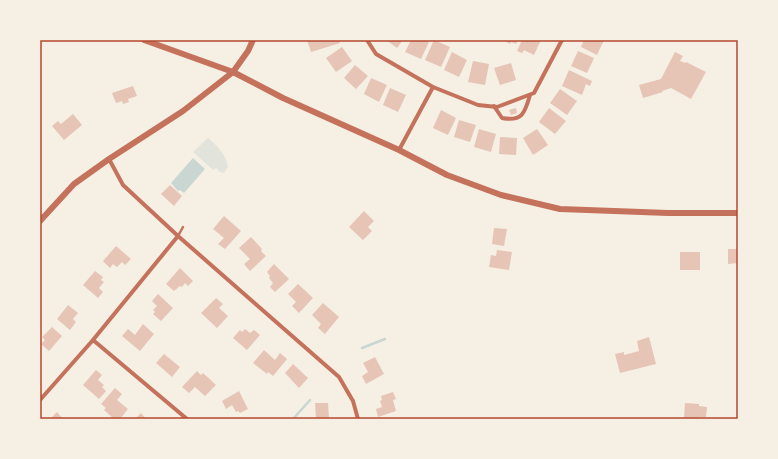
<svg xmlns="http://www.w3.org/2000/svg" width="778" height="459" viewBox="0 0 778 459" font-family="'Archivo Narrow',sans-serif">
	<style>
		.green { fill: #e2e4dc }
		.water { fill: #c9d6d2 }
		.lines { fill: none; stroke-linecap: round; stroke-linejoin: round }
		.stream { stroke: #c9d6d2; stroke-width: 2.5 }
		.building { fill: #e6c5b7 }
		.service { stroke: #c5725c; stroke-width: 2.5 }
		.minor { stroke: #c5725c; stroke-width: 4 }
		.tertiary { stroke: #c5725c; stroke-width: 6 }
		.neatline { fill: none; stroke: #b5482f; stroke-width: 1.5 }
	</style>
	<rect width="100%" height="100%" fill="#f6efe4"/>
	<path class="green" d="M208,138C217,146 226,154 228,167L224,173L220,172L216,168L213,170L193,152Z"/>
	<polygon class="water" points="193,158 205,169 184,193 180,190 178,191 171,183"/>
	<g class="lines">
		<g class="stream">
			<polyline points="362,348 385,339"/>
			<polyline points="293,419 310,400"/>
		</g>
	</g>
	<g class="building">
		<polygon points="307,40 339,40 340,43 311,52"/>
		<polygon points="386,40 403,40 397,48"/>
		<polygon points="411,40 426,40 429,42 421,59 405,52"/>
		<polygon points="434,40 450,47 441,67 425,60"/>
		<polygon points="503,40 518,40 516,44 511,42 510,44"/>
		<polygon points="522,40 541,40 534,55 524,50 522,53 517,51"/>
		<polygon points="584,40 604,40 597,55 581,47"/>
		<polygon points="342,47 352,61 336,72 326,58"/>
		<polygon points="578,51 594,58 587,73 571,66"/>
		<polygon points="452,52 467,60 459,77 444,70"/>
		<polygon points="675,52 683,56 680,61 685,63 686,62 706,72 691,99 671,88 662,91 663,92 643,98 639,85 661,79"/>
		<polygon points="473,61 489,64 485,85 468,82"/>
		<polygon points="511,63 516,80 500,85 494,68"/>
		<polygon points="355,65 368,76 356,89 344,78"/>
		<polygon points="569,70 592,81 590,86 586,84 582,95 562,86"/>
		<polygon points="371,78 387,85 379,102 364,94"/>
		<polygon points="133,86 137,96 128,99 129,102 123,104 122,101 116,103 112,93"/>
		<polygon points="390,88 406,95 398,112 383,105"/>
		<polygon points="560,89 577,101 567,115 550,103"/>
		<polygon points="516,108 517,113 511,115 509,110"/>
		<polygon points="549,108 566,121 555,134 539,122"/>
		<polygon points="441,110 456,118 448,135 433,128"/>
		<polygon points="73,114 82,125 64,140 52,126 58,121 61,124"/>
		<polygon points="459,120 476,125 470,142 454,137"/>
		<polygon points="479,129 496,134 491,152 474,147"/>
		<polygon points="537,129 548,145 533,155 523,138"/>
		<polygon points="500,137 517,138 516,155 499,154"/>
		<polygon points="170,185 182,196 174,206 161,194"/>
		<polygon points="364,211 374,221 368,227 372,231 363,240 349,227"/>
		<polygon points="224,216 241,231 225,249 218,244 224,238 213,229"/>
		<polygon points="494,228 507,229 504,246 492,244"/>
		<polygon points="251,237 262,249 261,251 266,256 250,271 244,264 250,259 239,248"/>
		<polygon points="116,246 131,259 125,265 122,262 117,267 113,264 110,268 103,261"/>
		<polygon points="728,249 738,249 738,263 728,264"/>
		<polygon points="497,250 512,252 509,270 489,267 491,255 496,256"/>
		<rect x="680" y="252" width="20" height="18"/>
		<polygon points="274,264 289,279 275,292 270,287 273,283 269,278 270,276 267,272"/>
		<polygon points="180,268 193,281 188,286 185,283 182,287 180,286 174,291 166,284"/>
		<polygon points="95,271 103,277 101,280 104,282 99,288 103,292 98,298 83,285"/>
		<polygon points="298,284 313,298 299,313 292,306 296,302 288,294"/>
		<polygon points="158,294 173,308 161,321 153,314 155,312 153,310 157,306 152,301"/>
		<polygon points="216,298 223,304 219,308 228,316 217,328 201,313"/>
		<polygon points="323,303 339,317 325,334 318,328 321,324 312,315"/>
		<polygon points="68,305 78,313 73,319 76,322 70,330 57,319"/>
		<polygon points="143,324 154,334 140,351 122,336 128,329 135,335"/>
		<polygon points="52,327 62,336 49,351 41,344 45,340 42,337"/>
		<polygon points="245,329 250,333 254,330 260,335 247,350 233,338 240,330 242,332"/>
		<polygon points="649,337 656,364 620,373 615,354 624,352 624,355 639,351 637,341"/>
		<polygon points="264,350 275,360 280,353 287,359 273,376 268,372 267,374 253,363"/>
		<polygon points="164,354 180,367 172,377 156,363"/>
		<polygon points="375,357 384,374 366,384 362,376 368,372 363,363"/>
		<polygon points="293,364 308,378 299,388 285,373"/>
		<polygon points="96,370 102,375 98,380 104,385 102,387 106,391 99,399 83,385"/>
		<polygon points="197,371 201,375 203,373 216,385 205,396 195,387 189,393 182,387"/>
		<polygon points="115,388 122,394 117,400 128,409 120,419 114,419 104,410 106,408 101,404"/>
		<polygon points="239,391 248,409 240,413 238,411 236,412 232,405 226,409 222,401"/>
		<polygon points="393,392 396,399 393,400 396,411 378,417 376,409 382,407 380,401 382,400 381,396"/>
		<polygon points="315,403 328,403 329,419 316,419"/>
		<polygon points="685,403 699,404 699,406 707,407 706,417 698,417 698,419 684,419"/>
		<polygon points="57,412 63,419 50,419"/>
		<polygon points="141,413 146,419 135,419"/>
	</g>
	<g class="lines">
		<polyline class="service" points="178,236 183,227"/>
		<g class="minor">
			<polyline points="367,40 376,54 433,87 478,105 497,107 534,93 562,40"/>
			<path d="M494,106L502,118C523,122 525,112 530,95"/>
			<polyline points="399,150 433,87"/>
			<polyline points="109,159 123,185 178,236 339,377 353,401 358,419"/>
			<polyline points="93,340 187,419"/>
			<polyline points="40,400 93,340 178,236"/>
		</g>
		<g class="tertiary">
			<polyline points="144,40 233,72 283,98 399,150 447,175 501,195 560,209 668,213 738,213"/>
			<polyline points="40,221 74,184 109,159 183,111 233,72 248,51 253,40"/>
		</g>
	</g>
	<rect width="778" height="459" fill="none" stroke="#f6efe4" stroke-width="82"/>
	<rect x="41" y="41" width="696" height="377" class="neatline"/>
</svg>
